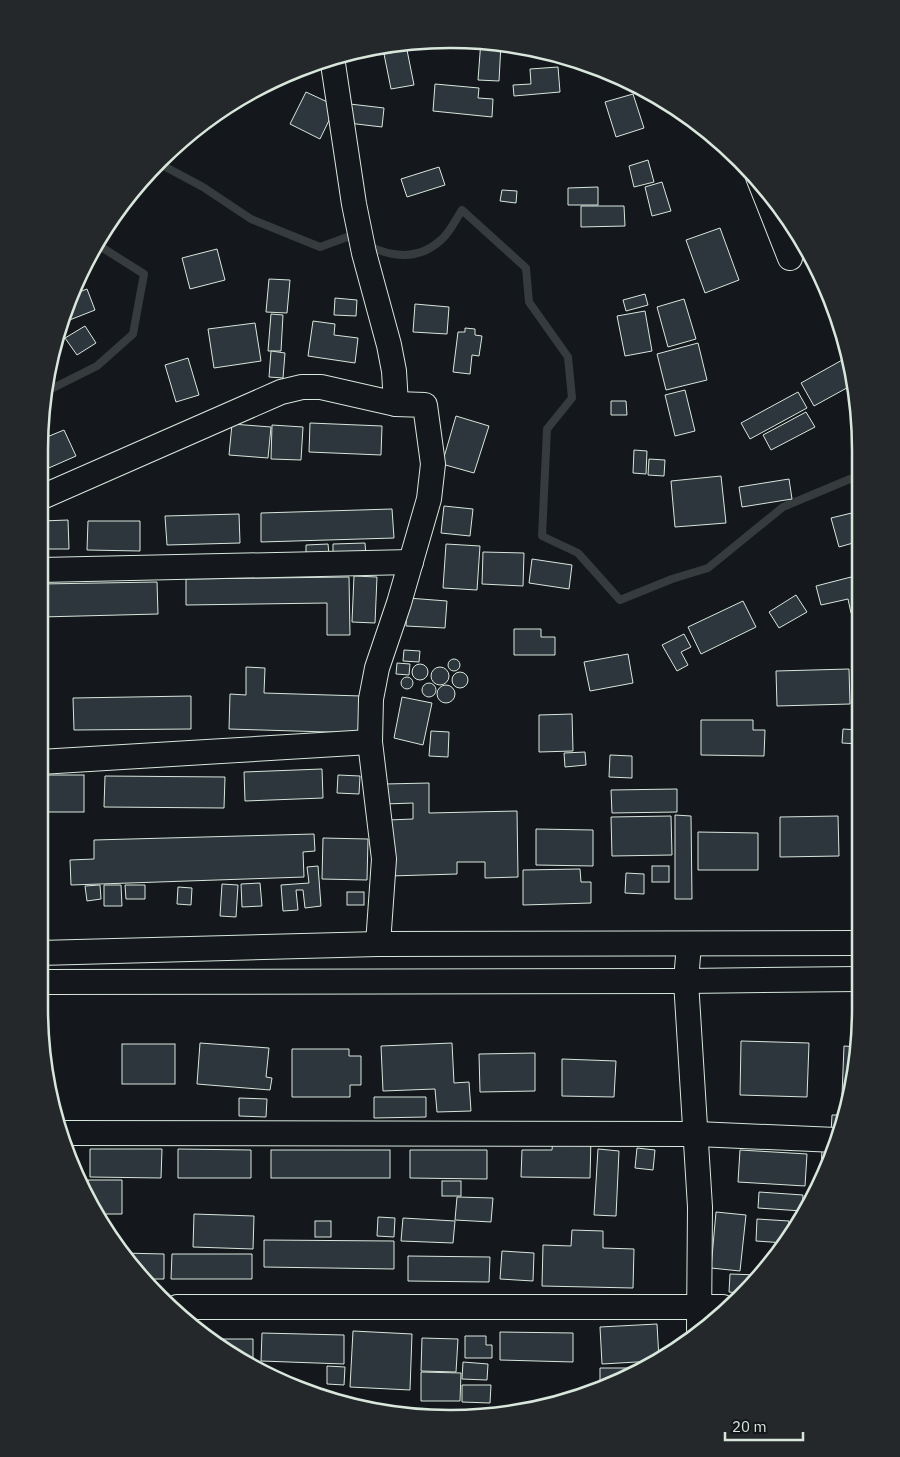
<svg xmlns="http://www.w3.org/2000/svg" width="900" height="1457" viewBox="0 0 900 1457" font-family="'IBM Plex Sans',sans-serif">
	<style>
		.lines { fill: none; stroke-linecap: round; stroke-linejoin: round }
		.stream { stroke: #363b3e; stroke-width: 8 }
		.building { fill: #2c363c; stroke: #d8e6dc }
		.minor-casing { stroke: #d8e6dc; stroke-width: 26 }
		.minor { stroke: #14181c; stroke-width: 24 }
		.rim { fill: none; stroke: #d8e6dc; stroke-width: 2.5 }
	</style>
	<rect width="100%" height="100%" fill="#14181c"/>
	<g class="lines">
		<g class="stream">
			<polyline points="158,163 203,187 251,219 320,247 350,236 357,240"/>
			<path d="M367,245C393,258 420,260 442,239C450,232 456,219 462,210L526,268L529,302L568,357L572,398L547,429L542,536L578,553L620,600L672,579L708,568L783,507L850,479L860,480"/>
			<polyline points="42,397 47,391 97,366 133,334 144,274 98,245"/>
		</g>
	</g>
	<g class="building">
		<polygon points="481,40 501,44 499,81 478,80"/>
		<polygon points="407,50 414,85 391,89 384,54"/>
		<polygon points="558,67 560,92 514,96 513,85 531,84 530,69"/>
		<polygon points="622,78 632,81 624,83"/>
		<polygon points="435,84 479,88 478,98 493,99 492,117 433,111"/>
		<polygon points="306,92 336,106 320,139 290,124"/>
		<polygon points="633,94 644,128 616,137 605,102"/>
		<polygon points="350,104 384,108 382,127 348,123"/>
		<polygon points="648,160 654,182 634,187 629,166"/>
		<polygon points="439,167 445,185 407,197 401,179"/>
		<polygon points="662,182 671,211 652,216 645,187"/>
		<polygon points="598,187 598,205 568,205 568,188"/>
		<polygon points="502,190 517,191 516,203 500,201"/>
		<polygon points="581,206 624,206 625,226 581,227"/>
		<polygon points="720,228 739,280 705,293 686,240"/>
		<polygon points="217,249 225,280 190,289 182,258"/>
		<polygon points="269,279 290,280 287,313 266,312"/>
		<polygon points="87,289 95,310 62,323 69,296"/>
		<polygon points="645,294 648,305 626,311 623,300"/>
		<polygon points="335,298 357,300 356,316 334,315"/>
		<polygon points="684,299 696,339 668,347 657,307"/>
		<polygon points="415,304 449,307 447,334 413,332"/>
		<polygon points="645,311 652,351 625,356 617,316"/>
		<polygon points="271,314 283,315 281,351 268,351"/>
		<polygon points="313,321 335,324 334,335 358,338 355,363 308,356"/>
		<polygon points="255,323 261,361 214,368 208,329"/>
		<polygon points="85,326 96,343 77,355 65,338"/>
		<polygon points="465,328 475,329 475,335 482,336 479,356 472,355 470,374 453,372 458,332 465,332"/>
		<polygon points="698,343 707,380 666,390 657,354"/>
		<polygon points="271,351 285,353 283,378 269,377"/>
		<polygon points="188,358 199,395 176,402 165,365"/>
		<polygon points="844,359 852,374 854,384 814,406 801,383"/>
		<polygon points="685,390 695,431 675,436 665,395"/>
		<polygon points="798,392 807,408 750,439 741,423"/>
		<polygon points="611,401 626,401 627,415 611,415"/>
		<polygon points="806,412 815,427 771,450 763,435"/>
		<polygon points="456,416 489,426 474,473 442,464"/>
		<polygon points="310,423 382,426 381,455 309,452"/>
		<polygon points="232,424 271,427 268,458 229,455"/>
		<polygon points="272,425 303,427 301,460 271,459"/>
		<polygon points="64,430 76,456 42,471 42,439"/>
		<polygon points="634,450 647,451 646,474 633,473"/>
		<polygon points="649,459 665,460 664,476 648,475"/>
		<polygon points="721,476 726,523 675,527 671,481"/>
		<polygon points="789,479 792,499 742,507 739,487"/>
		<polygon points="444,506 473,509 470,536 441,533"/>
		<polygon points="392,509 394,538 261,542 261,513"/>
		<polygon points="860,511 860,541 839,547 831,518"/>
		<polygon points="239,514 240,543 167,545 165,516"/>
		<polygon points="68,520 69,549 41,549 42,521"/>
		<polygon points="88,521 140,521 140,551 87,550"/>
		<polygon points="365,543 366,556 333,556 333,544"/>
		<polygon points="328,544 329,554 306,555 306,545"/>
		<polygon points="446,544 480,546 477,590 443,588"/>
		<polygon points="483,552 524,553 523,586 482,584"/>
		<polygon points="532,559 572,565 569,589 529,583"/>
		<polygon points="354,576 377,577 375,623 352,622"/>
		<polygon points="855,576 860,593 860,611 851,613 848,599 821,605 816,586"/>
		<polygon points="349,577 350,635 327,635 327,603 186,605 186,579"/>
		<polygon points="157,582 158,614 41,617 41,584"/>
		<polygon points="796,595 807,612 779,628 769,612"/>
		<polygon points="408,598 447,601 445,628 406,626"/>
		<polygon points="743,601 756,627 701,654 688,627"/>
		<polygon points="514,629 541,629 541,637 555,637 555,655 514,655"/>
		<polygon points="684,634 691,647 681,652 688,665 677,671 662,645"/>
		<polygon points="404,650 420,651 419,662 403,661"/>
		<polygon points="628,654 633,683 590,691 584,662"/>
		<circle cx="454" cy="665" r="6"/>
		<polygon points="397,663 410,664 409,675 396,674"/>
		<circle cx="420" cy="672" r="8"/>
		<polygon points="246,667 265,668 264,693 361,696 360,733 229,729 230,694 246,695"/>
		<circle cx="440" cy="676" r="9"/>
		<polygon points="849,669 850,704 777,706 776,671"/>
		<circle cx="460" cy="680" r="8"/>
		<circle cx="407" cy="683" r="6"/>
		<circle cx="429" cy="690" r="7"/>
		<circle cx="446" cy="694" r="9"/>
		<polygon points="191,696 191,729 74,730 73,698"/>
		<polygon points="402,697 432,703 423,745 394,738"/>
		<polygon points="572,714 573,751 539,752 539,715"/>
		<polygon points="701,720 753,720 753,730 765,730 764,756 701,755"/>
		<polygon points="843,729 859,730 859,744 842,743"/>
		<polygon points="431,731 449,732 448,757 429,756"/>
		<polygon points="585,752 586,765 565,767 564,753"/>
		<polygon points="610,755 632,756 632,778 609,777"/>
		<polygon points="322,769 323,798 245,801 244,772"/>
		<rect x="40" y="775" width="44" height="37"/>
		<polygon points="338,775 360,776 359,794 337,793"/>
		<polygon points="105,776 225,777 224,808 104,807"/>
		<polygon points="429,783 429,813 517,811 518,877 485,878 485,862 457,862 457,874 390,876 388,820 413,819 413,803 385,804 385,784"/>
		<polygon points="677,789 677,812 612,813 611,790"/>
		<polygon points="675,815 691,816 692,899 675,899"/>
		<polygon points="671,816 672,855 612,856 611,817"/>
		<polygon points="838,816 839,856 780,857 780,817"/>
		<polygon points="536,829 593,830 593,866 536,865"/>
		<rect x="857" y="830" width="2" height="39"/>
		<polygon points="698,832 758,833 758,870 698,870"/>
		<polygon points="314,834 315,851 303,852 304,877 71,885 70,860 94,859 94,840"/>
		<polygon points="323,838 368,839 367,880 322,879"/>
		<polygon points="318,866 321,906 305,908 303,890 296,890 298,910 283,911 281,885 309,883 307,867"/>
		<rect x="652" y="866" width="17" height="16"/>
		<polygon points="580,869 581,882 591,882 591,903 523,905 523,870"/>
		<polygon points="626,873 644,874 644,894 625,893"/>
		<polygon points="260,883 262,906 242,907 241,884"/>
		<polygon points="222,884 238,885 236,917 220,916"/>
		<polygon points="100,885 101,899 87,901 85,886"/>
		<polygon points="104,885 121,885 122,906 104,906"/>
		<polygon points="125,885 145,885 145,899 126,899"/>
		<polygon points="178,887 192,888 191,905 177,904"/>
		<rect x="347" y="892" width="17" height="13"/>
		<polygon points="741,1041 809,1043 807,1097 740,1095"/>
		<polygon points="200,1043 269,1048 266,1077 272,1078 270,1090 197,1084"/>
		<polygon points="452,1043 454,1083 469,1082 471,1111 437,1112 435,1089 383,1091 381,1046"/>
		<rect x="122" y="1044" width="53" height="40"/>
		<polygon points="844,1046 858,1047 858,1060 848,1095 842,1095"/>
		<polygon points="292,1049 349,1049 349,1056 361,1056 361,1085 350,1085 350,1097 292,1097"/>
		<polygon points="535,1053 535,1091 480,1092 479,1054"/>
		<polygon points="562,1059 616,1061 614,1097 562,1096"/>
		<polygon points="374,1097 426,1097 426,1117 374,1118"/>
		<polygon points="239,1098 267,1099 266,1117 239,1116"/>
		<polygon points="832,1115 843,1115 838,1133 831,1133"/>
		<polygon points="553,1138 591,1138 590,1178 521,1177 522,1150 552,1150"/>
		<polygon points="822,1147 835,1147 830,1164 824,1174 821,1174"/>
		<polygon points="637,1148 655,1150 653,1170 635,1168"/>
		<polygon points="90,1149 162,1149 161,1178 90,1177"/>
		<polygon points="178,1149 251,1150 251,1178 178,1178"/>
		<polygon points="598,1149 619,1151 616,1216 594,1215"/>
		<rect x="271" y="1150" width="119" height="28"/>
		<polygon points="410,1150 487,1150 487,1179 410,1178"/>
		<polygon points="740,1150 807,1154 805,1186 738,1182"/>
		<polygon points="88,1180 122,1180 122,1214 101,1214 88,1190"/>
		<rect x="442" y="1181" width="19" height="15"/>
		<polygon points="759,1192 803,1195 802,1211 758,1208"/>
		<polygon points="457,1197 493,1198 491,1222 455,1220"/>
		<polygon points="716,1212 746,1215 740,1271 711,1268"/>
		<polygon points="194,1214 254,1216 253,1249 193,1247"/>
		<polygon points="378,1217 395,1218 394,1237 377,1236"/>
		<polygon points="403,1218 455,1221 453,1243 401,1241"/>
		<polygon points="757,1219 789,1221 785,1243 756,1241"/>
		<rect x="315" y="1221" width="16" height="16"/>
		<polygon points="572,1230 603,1231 603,1248 634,1249 633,1288 542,1286 543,1245 571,1246"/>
		<polygon points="264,1240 394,1241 394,1269 264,1267"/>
		<polygon points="502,1251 534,1253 533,1281 500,1279"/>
		<polygon points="122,1253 164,1254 164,1279 146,1279"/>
		<polygon points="172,1254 252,1254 252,1279 171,1279"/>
		<polygon points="408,1256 490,1257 489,1282 408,1281"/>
		<polygon points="730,1274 758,1275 739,1293 729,1292"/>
		<polygon points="657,1324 659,1359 654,1361 602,1364 600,1327"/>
		<polygon points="353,1331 412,1334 410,1390 350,1387"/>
		<polygon points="500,1332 573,1333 573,1362 500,1360"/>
		<polygon points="262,1333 344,1335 344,1364 261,1361"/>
		<polygon points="465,1336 486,1336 486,1345 492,1345 492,1358 465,1358"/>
		<polygon points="422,1338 458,1339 456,1372 421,1371"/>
		<polygon points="213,1339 253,1339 253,1364 221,1349"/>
		<polygon points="463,1362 488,1364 487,1380 462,1379"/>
		<polygon points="327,1366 345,1367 344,1385 327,1384"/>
		<polygon points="600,1368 640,1368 600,1388"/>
		<polygon points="421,1372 461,1373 460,1401 421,1401"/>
		<polygon points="462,1385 491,1385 490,1403 462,1402"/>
	</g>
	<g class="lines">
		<g class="minor-casing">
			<g id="minor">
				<polyline points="332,57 354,204 364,253 389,345 394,371 396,404"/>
				<polyline points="758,177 790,258"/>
				<polyline points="42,497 281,392 302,387 321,387 396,404 425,405 433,464 429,499 399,603 377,668 371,699 370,742 384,859 378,944"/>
				<polyline points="41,570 411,562"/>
				<polyline points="40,762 370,742"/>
				<polyline points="689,944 686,981 700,1207 699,1329"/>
				<polyline points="39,953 378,944 858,943"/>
				<polyline points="39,982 686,981 858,979"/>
				<polyline points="60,1133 697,1134 836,1140"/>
				<polyline points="177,1307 723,1307"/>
			</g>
		</g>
		<use href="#minor" class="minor"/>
	</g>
	<path d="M0 0H900V1457H0ZM450 48H450A402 402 0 0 1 852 450V1008A402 402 0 0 1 450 1410H450A402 402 0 0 1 48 1008V450A402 402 0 0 1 450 48Z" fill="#24282b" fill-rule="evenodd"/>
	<path class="rim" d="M450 48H450A402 402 0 0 1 852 450V1008A402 402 0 0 1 450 1410H450A402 402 0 0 1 48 1008V450A402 402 0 0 1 450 48Z"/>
	<path d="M725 1432v8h78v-8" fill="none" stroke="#d8e6dc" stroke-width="2.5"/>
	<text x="732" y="1432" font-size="15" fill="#d8e6dc" stroke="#14181c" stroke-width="4" paint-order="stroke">20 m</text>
</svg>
